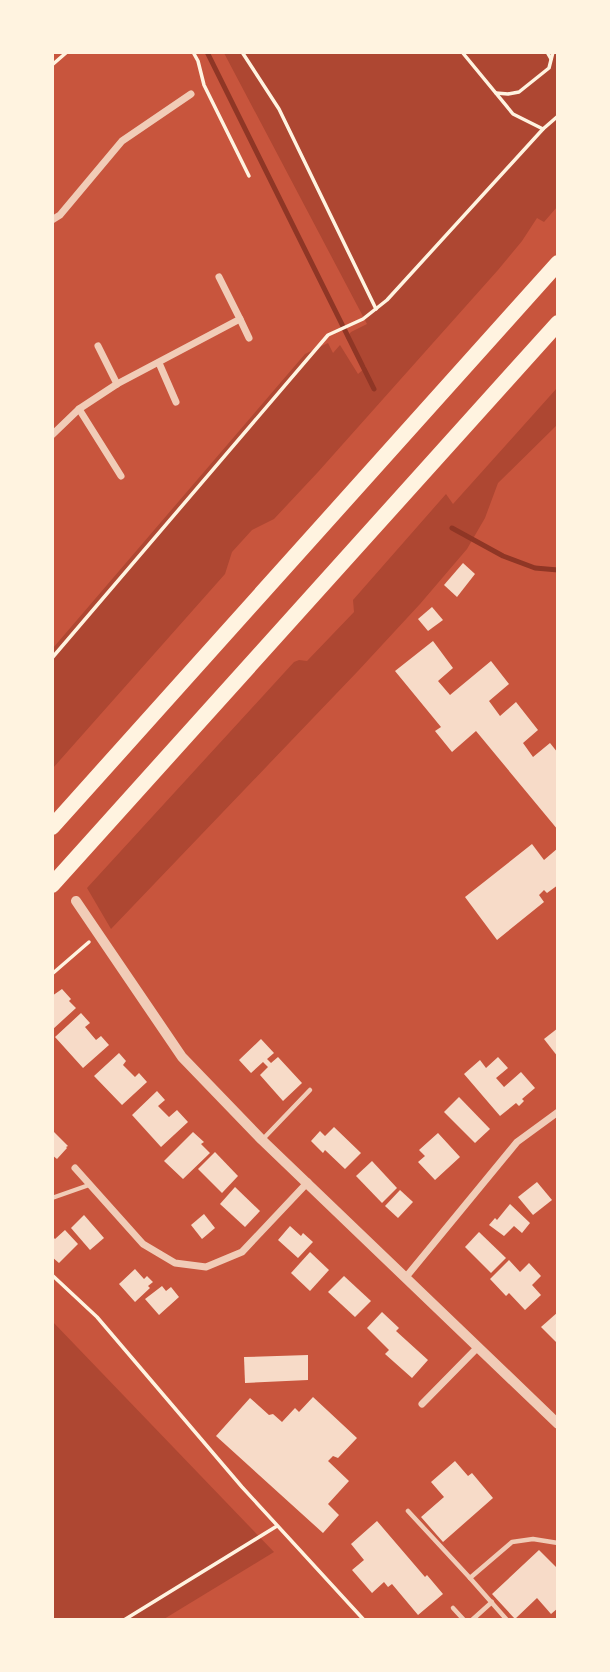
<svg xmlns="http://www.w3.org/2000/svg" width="610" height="1672" viewBox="0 0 610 1672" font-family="Jost,sans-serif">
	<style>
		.green { fill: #ae4732 }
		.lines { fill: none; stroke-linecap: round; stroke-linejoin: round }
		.stream { stroke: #8f3625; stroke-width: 5 }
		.building { fill: #f7dbc8 }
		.path { stroke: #fff3e0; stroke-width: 3.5 }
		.service { stroke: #f1ccb7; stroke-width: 4.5 }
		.minor { stroke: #f1ccb7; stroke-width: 7 }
		.tertiary { stroke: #f1ccb7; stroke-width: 10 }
		.motorway { stroke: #fff3e0; stroke-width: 16 }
	</style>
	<rect width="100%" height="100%" fill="#c8553d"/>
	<g class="green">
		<polygon points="224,53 557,53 557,207 544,222 537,218 522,241 498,270 318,472 274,519 252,530 232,552 225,574 53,768 53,648 305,354 328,343 333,353 340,345 358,374 366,367 346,338 351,332 367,324"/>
		<polygon points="557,388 557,425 498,483 485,518 467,549 420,604 358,671 111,929 87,888 294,662 299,660 307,661 354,612 353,600 446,494 453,504"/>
		<polygon points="52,1321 274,1552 164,1619 53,1619"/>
	</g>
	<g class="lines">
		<g class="stream">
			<polyline points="207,52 374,389"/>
			<polyline points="452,528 503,556 535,568 558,570"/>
		</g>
	</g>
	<g class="building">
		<polygon points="463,563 475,574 457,597 444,585"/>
		<polygon points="432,607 443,620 428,631 418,619"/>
		<polygon points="433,641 453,668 438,681 450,695 491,661 509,684 489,701 500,716 516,702 538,730 523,743 533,757 550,743 558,753 558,830 476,731 452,752 435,731 441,727 395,671"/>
		<polygon points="532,844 544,860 558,848 558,885 547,893 544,890 539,895 544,902 497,940 465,897"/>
		<polygon points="62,989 71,999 69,1001 76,1008 52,1030 52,996"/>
		<polygon points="81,1013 90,1023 85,1027 96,1040 101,1036 109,1045 83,1068 55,1037"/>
		<polygon points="558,1028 558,1057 544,1039"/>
		<polygon points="261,1039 274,1053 267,1059 271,1063 278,1057 302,1083 283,1101 260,1075 268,1067 263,1062 251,1073 239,1060"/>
		<polygon points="119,1053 126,1061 123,1065 135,1077 139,1073 147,1082 122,1105 94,1076"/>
		<polygon points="498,1057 508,1068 496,1078 504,1087 521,1072 535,1088 522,1099 524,1101 519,1106 516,1103 500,1116 464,1074 480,1060 486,1068"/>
		<polygon points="157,1091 165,1100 158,1106 169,1117 177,1110 188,1122 161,1147 132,1115"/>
		<polygon points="459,1097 490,1129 475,1143 444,1112"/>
		<polygon points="334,1127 361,1153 345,1169 325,1150 323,1153 311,1141 320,1131 325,1136"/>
		<polygon points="52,1130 68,1146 66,1147 67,1148 57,1159 52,1155"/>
		<polygon points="193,1132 204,1142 201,1144 210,1153 183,1179 164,1161"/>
		<polygon points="438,1133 460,1157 435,1180 418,1162 425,1156 419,1150"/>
		<polygon points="215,1152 238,1176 222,1193 198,1169"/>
		<polygon points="372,1161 397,1188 382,1203 356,1176"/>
		<polygon points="537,1182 552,1200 533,1215 518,1197"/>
		<polygon points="235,1187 260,1211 245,1227 220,1204"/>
		<polygon points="400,1190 413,1202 398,1218 385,1206"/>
		<polygon points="510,1204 530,1223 522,1233 514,1226 504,1236 489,1225 495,1218 497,1220"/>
		<polygon points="204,1214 215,1228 202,1239 191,1225"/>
		<polygon points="84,1215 104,1238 90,1250 71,1228"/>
		<polygon points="290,1226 301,1236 303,1233 313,1242 298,1258 278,1240"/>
		<polygon points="65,1230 78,1244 59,1263 52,1257 52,1236 55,1239"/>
		<polygon points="479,1232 506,1258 491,1273 465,1247"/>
		<polygon points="310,1252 329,1270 310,1291 291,1273"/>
		<polygon points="509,1260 520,1272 529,1263 541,1276 532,1285 541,1295 525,1310 509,1293 506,1296 490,1279"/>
		<polygon points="135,1269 144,1279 147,1276 153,1282 148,1286 150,1288 135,1302 119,1284"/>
		<polygon points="344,1276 371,1301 355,1317 328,1292"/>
		<polygon points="162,1286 166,1291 171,1287 179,1297 159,1315 145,1299"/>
		<polygon points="382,1312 399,1328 396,1331 428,1360 412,1378 385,1354 389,1350 367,1328"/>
		<polygon points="558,1312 558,1344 541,1327"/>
		<polygon points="308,1355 308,1380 245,1383 244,1357"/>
		<polygon points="313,1397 357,1438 338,1458 333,1456 328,1461 349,1481 328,1504 339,1515 323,1533 216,1436 250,1398 269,1415 273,1414 282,1422 295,1408 299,1412"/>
		<polygon points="455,1461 468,1476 472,1473 493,1498 443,1542 421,1517 444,1497 431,1482"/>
		<polygon points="377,1521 425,1577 427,1575 443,1594 418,1615 392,1584 388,1587 384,1582 372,1593 352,1570 364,1560 351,1544"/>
		<polygon points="539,1550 558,1569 558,1608 551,1614 537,1598 515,1619 492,1594"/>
	</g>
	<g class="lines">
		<g class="path">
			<polyline points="193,52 198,61 204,85 249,176"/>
			<polyline points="242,52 279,109 376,309"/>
			<polyline points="462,52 513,114 543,129"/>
			<polyline points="547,52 551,59"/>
			<polyline points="52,65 67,52"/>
			<polyline points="496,93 508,94 519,92 549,68 553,52"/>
			<polyline points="52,658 328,335 363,319 387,300 543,129 558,116"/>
			<polyline points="52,974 89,942"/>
			<polyline points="52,1275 97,1317 242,1487 364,1620"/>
			<polyline points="124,1620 277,1526"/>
		</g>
		<g class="service">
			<polyline points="263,1139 310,1090"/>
			<polyline points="52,1198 89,1185"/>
			<polyline points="408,1511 470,1578 512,1542 533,1539 558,1543"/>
			<polyline points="470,1578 507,1620"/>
			<polyline points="453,1608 464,1620"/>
			<polyline points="472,1620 492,1602"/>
		</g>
		<g class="minor">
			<polyline points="52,220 60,215 122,141 191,94"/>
			<polyline points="240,319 249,338"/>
			<polyline points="98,346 117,384"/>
			<polyline points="159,363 176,402"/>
			<polyline points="79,409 121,476"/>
			<polyline points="52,435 79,409 117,384 240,319 219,277"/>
			<polyline points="75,1168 143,1244 175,1263 206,1267 242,1252 308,1182"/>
			<polyline points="406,1277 517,1142 558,1112"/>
			<polyline points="422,1404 478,1347"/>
		</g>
		<polyline class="tertiary" points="76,901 182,1057 262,1140 558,1424"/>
		<g class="motorway">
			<polyline points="52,827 558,263"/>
			<polyline points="52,885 558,323"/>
		</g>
	</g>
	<rect width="610" height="1672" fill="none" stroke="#fff3e0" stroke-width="108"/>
</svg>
